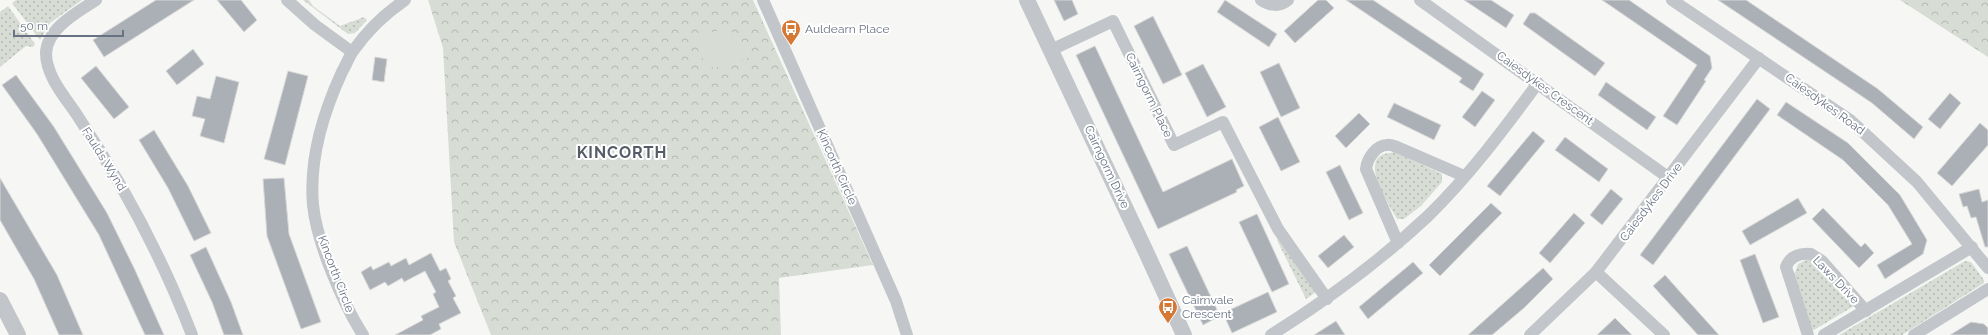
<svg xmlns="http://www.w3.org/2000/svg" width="1988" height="335" viewBox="0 0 1988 335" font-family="Raleway,sans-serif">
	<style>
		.grass { fill: url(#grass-dots) }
		.forest { fill: url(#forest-crowns) }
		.pitch { fill: #d7ddd5 }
		.building { fill: #abb0b7; stroke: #d8d8d6 }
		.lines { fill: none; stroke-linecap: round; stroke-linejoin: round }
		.minor { stroke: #c2c5c9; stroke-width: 12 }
		.tertiary { stroke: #c2c5c9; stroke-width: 16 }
		.labels { text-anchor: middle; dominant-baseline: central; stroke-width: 4; stroke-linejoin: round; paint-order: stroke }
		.poi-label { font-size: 12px; fill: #687283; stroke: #fff; text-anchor: start }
		.street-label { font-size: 12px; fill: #687283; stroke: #fff }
		.district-label { font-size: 16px; font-weight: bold; letter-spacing: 1px; fill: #555c68; stroke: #fff }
	</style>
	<defs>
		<pattern id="grass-dots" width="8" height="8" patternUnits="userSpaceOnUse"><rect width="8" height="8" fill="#d7ddd5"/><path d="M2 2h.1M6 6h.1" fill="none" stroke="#b2b8b2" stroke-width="1.8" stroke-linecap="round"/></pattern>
		<pattern id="forest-crowns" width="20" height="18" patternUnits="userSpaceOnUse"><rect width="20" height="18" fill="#d7ddd5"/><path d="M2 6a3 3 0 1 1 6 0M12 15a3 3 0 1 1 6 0" fill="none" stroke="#b2b8b2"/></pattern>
	</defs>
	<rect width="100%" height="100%" fill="#f6f7f4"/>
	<g class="grass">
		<polygon points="16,0 82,0 50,23 40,40 12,3"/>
		<polygon points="303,0 309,0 313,6 340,26 364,17 367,20 355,33 348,34"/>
		<polygon points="8,6 35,44 33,47 26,46 0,67 0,12"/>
		<path d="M1395,152L1442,174V182L1421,206L1404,219H1397C1390,206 1364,168 1380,156C1384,153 1390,153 1395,152Z"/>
		<polygon points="1278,239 1316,292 1306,299 1277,240"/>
		<polygon points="1808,259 1811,260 1853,302 1854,306 1814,330 1812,330 1794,275 1798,264"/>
		<polygon points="1965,261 1971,262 1984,280 1984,283 1902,335 1839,335"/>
	</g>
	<g class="forest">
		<polygon points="428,0 753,0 873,265 779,278 781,335 491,335 454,242 443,48"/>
		<polygon points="1900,0 1988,0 1988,57"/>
	</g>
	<polygon class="pitch" points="727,27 749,49 750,57 714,68 705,65 695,36 700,32 710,33"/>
	<g class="building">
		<polygon points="156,0 194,0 104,57 93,40"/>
		<polygon points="217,0 241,0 257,20 244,32"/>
		<polygon points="1054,0 1072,0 1078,14 1064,21"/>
		<polygon points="1225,0 1277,34 1269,47 1217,12"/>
		<polygon points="1318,0 1326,0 1334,8 1295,43 1284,31"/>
		<polygon points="1346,0 1373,0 1484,74 1473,91 1459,82 1462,78"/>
		<polygon points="1464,0 1491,0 1514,15 1506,28"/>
		<polygon points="1602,0 1629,0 1710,56 1712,68 1704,80 1706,81 1677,125 1663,116 1697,65"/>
		<polygon points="1718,0 1746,0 1878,89 1923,127 1914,139 1872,103"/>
		<polygon points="1530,13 1535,13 1605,63 1595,76 1523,24"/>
		<polygon points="1153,16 1182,75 1163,84 1134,26"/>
		<polygon points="1095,46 1163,192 1232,159 1244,186 1236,190 1237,192 1158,229 1076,55"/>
		<polygon points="193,49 204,64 177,85 166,71"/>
		<polygon points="375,57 387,59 384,82 372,80"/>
		<polygon points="1279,63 1300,108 1281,117 1260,72"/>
		<polygon points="1203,64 1226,107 1207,117 1185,73"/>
		<polygon points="96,66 129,107 114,119 81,78"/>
		<polygon points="288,71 308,76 285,165 264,159"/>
		<polygon points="16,75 54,127 107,213 135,270 164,335 145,335 99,235 37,134 2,85"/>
		<polygon points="216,76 239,82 224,143 200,136 205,119 192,116 197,96 210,99"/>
		<polygon points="1606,82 1656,117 1647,130 1598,95"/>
		<polygon points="1482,91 1495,100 1475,127 1462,117"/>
		<polygon points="1950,93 1961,103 1940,129 1928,119"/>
		<polygon points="1757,99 1770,109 1653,265 1640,255"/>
		<polygon points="1786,102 1848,143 1900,195 1927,240 1923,254 1885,279 1877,265 1912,244 1888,205 1843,160 1777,115"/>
		<polygon points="1394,103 1441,125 1434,140 1387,117"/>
		<polygon points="1359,113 1370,124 1346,148 1335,136"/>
		<polygon points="1278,117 1300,162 1281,171 1259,127"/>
		<polygon points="1980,123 1988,130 1988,145 1952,186 1937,173"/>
		<polygon points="154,130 188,186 211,233 194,241 168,188 139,140"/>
		<polygon points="1533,131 1545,141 1500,196 1487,186"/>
		<polygon points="1565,137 1608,169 1599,182 1555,150"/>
		<polygon points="1340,165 1363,213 1349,220 1326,172"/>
		<polygon points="0,178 57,275 83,335 59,335 34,279 0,220"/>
		<polygon points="284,178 289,234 321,322 301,329 267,236 263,179"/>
		<polygon points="1611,189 1623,199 1602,225 1590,215"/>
		<polygon points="1979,189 1982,202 1988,200 1988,247 1985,247 1976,217 1971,218 1967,206 1963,207 1959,194"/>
		<polygon points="1798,198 1807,213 1750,245 1742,231"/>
		<polygon points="1491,203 1502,213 1440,276 1429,265"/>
		<polygon points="1823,208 1861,247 1865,243 1874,253 1859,268 1812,219"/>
		<polygon points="1574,213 1585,223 1550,263 1539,253"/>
		<polygon points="1257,214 1289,284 1272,292 1239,222"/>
		<polygon points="1344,235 1354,247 1328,268 1318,256"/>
		<polygon points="1187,246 1220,316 1203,325 1169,254"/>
		<polygon points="206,247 231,302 243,335 224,335 212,302 190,255"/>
		<polygon points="431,253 440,271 446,268 451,279 448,281 456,296 453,298 461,313 439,324 441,329 430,335 395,335 423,320 421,316 439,307 433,294 436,292 425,271 404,282 402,278 388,286 385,282 370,290 361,272 371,266 373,270 389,262 391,266 406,258 409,265"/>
		<polygon points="1755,254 1779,317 1763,323 1740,260"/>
		<polygon points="1413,262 1423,273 1368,319 1359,307"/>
		<polygon points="1543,268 1553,279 1524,308 1492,335 1468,335"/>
		<polygon points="1665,275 1682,294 1719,335 1698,335 1653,286"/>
		<polygon points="1268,292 1277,312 1232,333 1223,313"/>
		<polygon points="1615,318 1632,335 1597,335"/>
		<polygon points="1336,321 1345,335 1314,335"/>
		<polygon points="1971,322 1984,324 1988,328 1988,335 1950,335"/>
	</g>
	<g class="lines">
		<g class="minor">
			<path d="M96,0C78,12 47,28 46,53C46,76 65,97 77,115C123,184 162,257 192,335"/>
			<polyline points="287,0 315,25 352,52"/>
			<polyline points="763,0 896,301 907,335"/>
			<path d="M1261,0C1270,6 1280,7 1288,0"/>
			<polyline points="1420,0 1669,178"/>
			<polyline points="1672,0 1850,120 1917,182 1988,268"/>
			<polyline points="1051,50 1113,21 1174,145 1223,122 1278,229 1327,299"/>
			<path d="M1398,243L1366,169C1367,159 1376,145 1387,145C1390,144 1394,146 1397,147L1464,176"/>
			<polyline points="1596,272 1664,335"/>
			<path d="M363,335C342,302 317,243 313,205C309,159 323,113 342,72C346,65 349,57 353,51C367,31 386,13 405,0"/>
			<path d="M1271,335C1327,300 1380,261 1428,216C1469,176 1504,129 1538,83"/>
			<polyline points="1530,335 1596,272 1759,58"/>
			<path d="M1808,335L1786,267C1790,256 1800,253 1811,254L1822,261L1866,311"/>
			<polyline points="1824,335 1972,247"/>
			<polyline points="1914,335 1988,289"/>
		</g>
		<g class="tertiary">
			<polyline points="1027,0 1147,254 1184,335"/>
			<polyline points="0,300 18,335"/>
		</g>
	</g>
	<defs>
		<g id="bus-pin" transform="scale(1)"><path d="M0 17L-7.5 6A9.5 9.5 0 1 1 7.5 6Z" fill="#d57935" stroke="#fff"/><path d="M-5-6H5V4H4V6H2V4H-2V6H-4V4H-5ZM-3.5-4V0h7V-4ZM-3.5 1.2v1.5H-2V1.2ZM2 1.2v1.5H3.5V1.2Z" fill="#fff"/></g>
	</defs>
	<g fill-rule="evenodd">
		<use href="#bus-pin" x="791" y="29"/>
		<use href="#bus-pin" x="1168" y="307"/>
	</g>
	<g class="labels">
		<g class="poi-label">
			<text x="805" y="29">Auldearn Place</text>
			<text x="1182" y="300">Cairnvale<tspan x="1182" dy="14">Crescent</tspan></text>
		</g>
		<g class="street-label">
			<text transform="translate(1545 88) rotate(36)">Caiesdykes Crescent</text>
			<text transform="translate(1149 95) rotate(64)">Cairngorm Place</text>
			<text transform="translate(1825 104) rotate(36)">Caiesdykes Road</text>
			<text transform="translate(104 159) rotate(58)">Faulds Wynd</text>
			<text transform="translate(837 167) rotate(66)">Kincorth Circle</text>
			<text transform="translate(1107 167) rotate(65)">Cairngorm Drive</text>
			<text transform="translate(1651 202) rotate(-53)">Caiesdykes Drive</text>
			<text transform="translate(336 274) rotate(69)">Kincorth Circle</text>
			<text transform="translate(1836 280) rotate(46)">Laws Drive</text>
		</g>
		<g class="district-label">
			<text x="622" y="152">KINCORTH</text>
		</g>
	</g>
	<path d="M14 30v6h109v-6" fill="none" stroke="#687283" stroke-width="2"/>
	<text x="20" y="30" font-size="12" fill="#687283" stroke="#ffffff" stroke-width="3" paint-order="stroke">50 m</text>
</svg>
